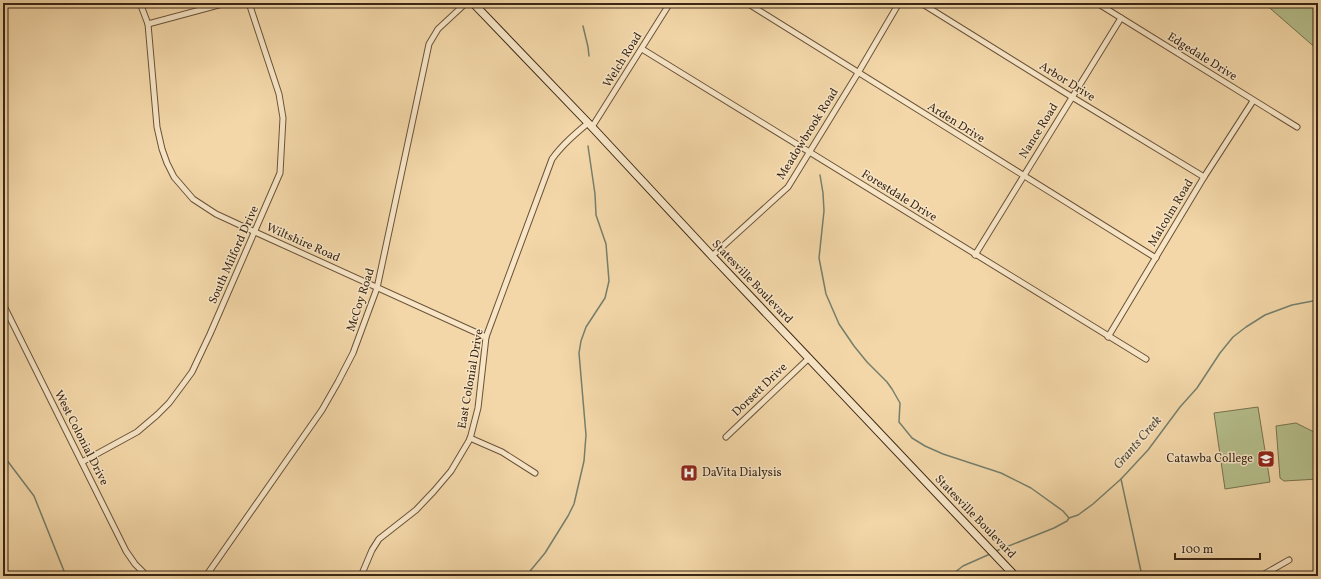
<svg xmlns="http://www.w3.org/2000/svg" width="1321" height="579" viewBox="0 0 1321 579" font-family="Vollkorn,serif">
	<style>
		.green { fill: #b5bf8c; stroke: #787350 }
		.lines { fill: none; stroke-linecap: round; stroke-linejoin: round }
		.stream { stroke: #757f6d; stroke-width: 1.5 }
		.minor-casing { stroke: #69533a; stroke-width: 7 }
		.secondary-casing { stroke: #3b2715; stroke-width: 9 }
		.minor { stroke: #f7e5c6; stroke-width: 5 }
		.secondary { stroke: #f7e5c6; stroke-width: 7 }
		.labels { text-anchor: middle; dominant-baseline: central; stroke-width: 3; stroke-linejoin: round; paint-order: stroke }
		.street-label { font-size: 12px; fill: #3b2715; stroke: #f7e5c6 }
		.poi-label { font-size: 12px; fill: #3b2715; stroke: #f7e5c6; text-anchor: end }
		.water-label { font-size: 13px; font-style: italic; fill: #534c3a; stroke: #f7e5c6 }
	</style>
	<rect width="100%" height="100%" fill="#f3d7a8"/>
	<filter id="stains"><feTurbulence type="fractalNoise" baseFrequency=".005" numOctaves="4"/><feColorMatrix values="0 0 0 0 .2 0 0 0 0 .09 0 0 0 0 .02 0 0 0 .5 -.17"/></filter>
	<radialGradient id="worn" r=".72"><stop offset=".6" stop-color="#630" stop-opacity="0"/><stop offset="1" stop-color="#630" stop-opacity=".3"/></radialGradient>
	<g class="green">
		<polygon points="1264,3 1318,3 1318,50"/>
		<polygon points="1258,407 1270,482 1225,489 1214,413"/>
		<polygon points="1296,423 1318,434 1318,479 1284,481 1280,478 1276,426"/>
	</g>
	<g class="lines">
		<g class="stream">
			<polyline points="583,26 588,47 589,56"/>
			<polyline points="820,175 823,193 824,211 819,258 826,294 839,324 854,346 867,362 887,382 892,389 900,403 899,422 912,438 925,446 943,454 1001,473 1031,488 1063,511 1069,518"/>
			<polyline points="3,455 34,496 66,576"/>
			<polyline points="1121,479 1142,576"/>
			<polyline points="996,551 1054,528 1067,521 1069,518 1078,515 1093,504 1121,479 1148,450 1180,407 1197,388 1220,353 1233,337 1246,327 1265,315 1292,305 1318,300"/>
			<polyline points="526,576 545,553 568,516 574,504 584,461 586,435 579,353 581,341 586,327 605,298 609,281 606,244 596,215 595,194 588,146"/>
			<polyline points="950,576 963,566 990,554"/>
		</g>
		<g class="minor-casing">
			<g id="minor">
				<polyline points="140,3 148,24 157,127 162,149 167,163 174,177 193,199 216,214 255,232 486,337"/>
				<polyline points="747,3 1156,258"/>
				<polyline points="921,3 1072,97 1204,177"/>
				<polyline points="1097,3 1297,127"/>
				<polyline points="148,24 226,3"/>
				<polyline points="642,49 1146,359"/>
				<polyline points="592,127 670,3"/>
				<polyline points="975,255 1121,18"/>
				<polyline points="712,256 788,187 858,73 899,3"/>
				<polyline points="3,304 126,551 135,564 147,576"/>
				<polyline points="1108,337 1204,177 1253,101"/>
				<polyline points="726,437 809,358"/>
				<polyline points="470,438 502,452 535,473"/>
				<polyline points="82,462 137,432 157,415 169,403 181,387 192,372 210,334 280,173 283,118 279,94 249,3"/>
				<polyline points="206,576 322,410 338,382 353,353 377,288 429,44 438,29 466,3"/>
				<path d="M361,576L372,550L379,539L416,510L434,491L451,471L470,439L478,408L486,337L552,159C562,145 575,134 588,123"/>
				<polyline points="1261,576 1289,560"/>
			</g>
		</g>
		<g class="secondary-casing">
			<polyline id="secondary" points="473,3 592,127 712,256 1015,576"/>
		</g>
		<use href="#minor" class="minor"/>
		<use href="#secondary" class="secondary"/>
	</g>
	<defs>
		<g id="university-square" transform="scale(0.9)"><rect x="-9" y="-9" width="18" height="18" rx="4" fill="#8f2418" stroke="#f7e5c6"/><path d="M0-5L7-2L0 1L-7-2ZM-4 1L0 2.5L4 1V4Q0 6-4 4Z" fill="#fff"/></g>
		<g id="hospital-square" transform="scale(0.9)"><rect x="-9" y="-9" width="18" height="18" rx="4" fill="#8f2418" stroke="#f7e5c6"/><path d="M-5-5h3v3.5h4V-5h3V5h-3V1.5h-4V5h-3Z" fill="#fff"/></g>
	</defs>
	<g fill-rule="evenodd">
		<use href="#university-square" x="1266" y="459"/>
		<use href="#hospital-square" x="689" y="473"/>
	</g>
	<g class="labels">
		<g class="street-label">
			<text transform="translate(1202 57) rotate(32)">Edgedale Drive</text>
			<text transform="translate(623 60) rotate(-58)">Welch Road</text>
			<text transform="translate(1067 82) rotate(32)">Arbor Drive</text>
			<text transform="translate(956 123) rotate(32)">Arden Drive</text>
			<text transform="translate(1039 131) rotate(-58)">Nance Road</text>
			<text transform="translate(808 134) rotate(-58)">Meadowbrook Road</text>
			<text transform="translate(899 196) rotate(32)">Forestdale Drive</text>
			<text transform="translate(1171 213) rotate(-59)">Malcolm Road</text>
			<text transform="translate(303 243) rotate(24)">Wiltshire Road</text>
			<text transform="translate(234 255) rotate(-66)">South Milford Drive</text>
			<text transform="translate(752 282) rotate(46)">Statesville Boulevard</text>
			<text transform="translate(361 300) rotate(-72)">McCoy Road</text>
			<text transform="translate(471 379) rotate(-80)">East Colonial Drive</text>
			<text transform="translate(760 390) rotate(-44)">Dorsett Drive</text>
			<text transform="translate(81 438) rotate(63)">West Colonial Drive</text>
			<text transform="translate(975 517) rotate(46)">Statesville Boulevard</text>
		</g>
		<g class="poi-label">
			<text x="1253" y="459">Catawba College</text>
			<text x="702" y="473" text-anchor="start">DaVita Dialysis</text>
		</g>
		<g class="water-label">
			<text transform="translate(1138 443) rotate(-49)">Grants Creek</text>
		</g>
	</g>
	<rect width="1321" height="579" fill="none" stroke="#f3d7a8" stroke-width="16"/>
	<rect x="4" y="4" width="1313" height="571" fill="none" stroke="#3b2715" stroke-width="2"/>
	<rect x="8" y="8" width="1305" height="563" fill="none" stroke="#3b2715"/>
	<path d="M1175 553v6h85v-6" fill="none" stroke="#3b2715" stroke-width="2"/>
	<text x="1181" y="553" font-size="12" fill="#3b2715" stroke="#f7e5c6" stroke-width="3" paint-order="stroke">100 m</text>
	<rect width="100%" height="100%" filter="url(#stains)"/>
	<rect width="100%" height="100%" fill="url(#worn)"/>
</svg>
